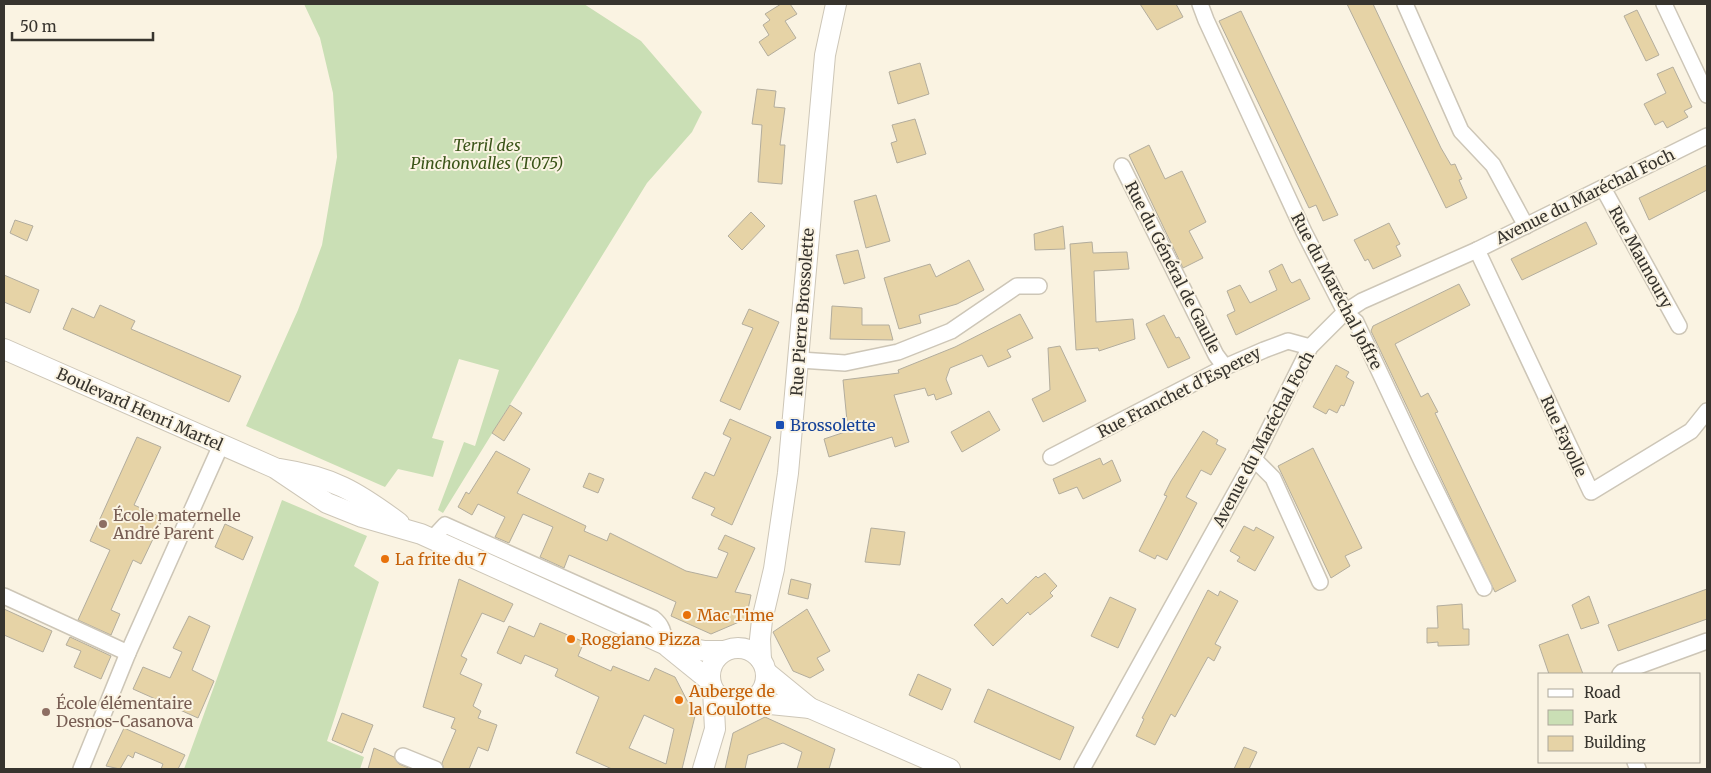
<svg xmlns="http://www.w3.org/2000/svg" width="1711" height="773" viewBox="0 0 1711 773" font-family="Merriweather,serif">
	<style>
		.green { fill: #cadfb5 }
		.building { fill: #e6d3a6; stroke: #b3ad9d; fill-rule: evenodd }
		.lines { fill: none; stroke-linecap: round; stroke-linejoin: round }
		.street-casing { stroke: #cdc6b7; stroke-width: 18 }
		.secondary-casing { stroke: #cdc6b7; stroke-width: 22 }
		.street { stroke: #fff; stroke-width: 15 }
		.secondary { stroke: #fff; stroke-width: 20 }
		.transit-dot { fill: #1a4fb4; stroke: #faf3e2; stroke-width: 2 }
		.education-dot { fill: #8d6e63; stroke: #faf3e2; stroke-width: 2 }
		.food-dot { fill: #e8710a; stroke: #faf3e2; stroke-width: 2 }
		.labels { text-anchor: middle; dominant-baseline: central; stroke-width: 4; stroke-linejoin: round; paint-order: stroke }
		.park-label { font-size: 16px; font-style: italic; fill: #3a5418; stroke: #faf3e2 }
		.street-label { font-size: 16px; fill: #37342e; stroke: #faf3e2 }
		.transit-label { font-size: 16px; fill: #164399; stroke: #faf3e2; text-anchor: start }
		.education-label { font-size: 16px; fill: #785e54; stroke: #faf3e2; text-anchor: start }
		.food-label { font-size: 16px; fill: #c56008; stroke: #faf3e2; text-anchor: start }
	</style>
	<rect width="100%" height="100%" fill="#faf3e2"/>
	<g class="green">
		<polygon points="304,4 584,4 641,41 702,112 692,132 647,183 443,513 438,510 464,442 475,446 499,370 459,359 432,438 444,441 433,477 398,469 385,487 246,426 298,310 322,245 337,157 333,93 320,38"/>
		<polygon points="282,500 367,536 354,566 379,582 327,741 364,757 360,769 184,769"/>
	</g>
	<g class="building">
		<polygon points="781,4 790,4 797,14 785,21 796,38 768,56 759,42 769,35 763,25 770,20 765,14"/>
		<polygon points="1140,4 1176,4 1183,17 1157,30"/>
		<polygon points="1347,4 1373,4 1441,148 1451,165 1455,164 1458,171 1462,179 1459,180 1467,198 1446,208"/>
		<polygon points="1637,10 1659,55 1646,61 1624,16"/>
		<polygon points="1241,11 1338,215 1323,221 1316,205 1309,208 1219,21"/>
		<polygon points="920,63 929,94 898,104 889,72"/>
		<polygon points="1673,67 1692,107 1684,111 1688,117 1667,128 1663,121 1655,125 1644,104 1666,93 1657,74"/>
		<polygon points="757,89 776,91 774,107 785,108 780,145 785,145 782,184 758,182 762,125 752,124"/>
		<polygon points="915,119 926,154 897,163 891,143 897,141 892,125"/>
		<polygon points="1149,145 1165,179 1182,171 1206,222 1189,231 1203,258 1183,268 1129,155"/>
		<polygon points="1707,165 1707,190 1649,220 1639,198"/>
		<polygon points="876,195 890,241 866,248 854,201"/>
		<polygon points="751,212 765,226 742,250 728,236"/>
		<polygon points="15,220 33,226 27,241 10,233"/>
		<polygon points="1586,222 1597,244 1522,280 1511,259"/>
		<polygon points="1389,223 1400,244 1396,246 1401,256 1373,269 1368,259 1365,261 1354,240"/>
		<polygon points="1063,226 1065,249 1035,250 1034,234"/>
		<polygon points="1092,242 1093,253 1127,252 1129,269 1094,271 1096,322 1133,319 1135,339 1099,351 1098,348 1076,350 1070,244"/>
		<polygon points="858,250 865,278 844,284 836,255"/>
		<polygon points="969,260 984,290 957,304 919,315 921,323 899,329 884,278 930,264 936,277"/>
		<polygon points="1282,264 1290,281 1292,283 1300,279 1310,299 1236,335 1227,315 1235,311 1227,291 1240,285 1250,303 1277,290 1269,271"/>
		<polygon points="4,275 39,290 30,313 4,302"/>
		<polygon points="1459,284 1470,305 1395,344 1421,397 1428,393 1438,412 1435,413 1516,581 1495,592 1371,331 1373,326"/>
		<polygon points="100,305 135,321 131,329 241,376 229,402 63,329 72,308 94,318"/>
		<polygon points="832,306 862,308 862,325 889,325 893,340 830,339"/>
		<polygon points="749,309 779,322 740,410 720,401 753,328 742,324"/>
		<polygon points="1020,314 1033,338 1007,350 1011,357 988,367 982,355 950,368 946,379 952,394 936,400 934,394 928,396 925,388 894,395 909,442 895,447 892,437 829,457 824,439 848,431 843,380 899,373 898,370 955,347"/>
		<polygon points="1164,315 1176,338 1179,337 1190,358 1168,368 1146,324"/>
		<polygon points="1060,346 1086,401 1043,422 1032,399 1050,390 1048,348"/>
		<polygon points="1336,365 1349,372 1346,377 1354,382 1344,406 1341,405 1337,413 1329,409 1326,414 1313,407"/>
		<polygon points="510,405 522,413 504,441 492,433"/>
		<polygon points="989,411 1000,430 962,452 951,432"/>
		<polygon points="730,419 771,437 732,525 711,515 715,508 692,498 705,472 714,476 731,438 723,434"/>
		<polygon points="1203,431 1218,440 1216,444 1226,449 1211,475 1201,470 1186,497 1197,503 1167,560 1157,555 1155,559 1139,551 1167,496 1164,495 1171,481"/>
		<polygon points="137,437 161,447 134,505 163,518 141,564 133,560 111,610 120,614 111,635 78,620 110,550 90,541"/>
		<polygon points="1313,448 1362,548 1345,556 1350,566 1331,578 1278,466"/>
		<polygon points="496,451 530,469 517,493 586,526 584,531 607,541 610,533 686,571 717,578 728,553 718,549 725,535 755,548 735,592 751,595 746,619 711,634 671,616 676,602 656,593 569,555 564,568 540,557 553,527 523,514 509,543 495,537 505,517 478,504 472,515 458,507 466,492 469,494"/>
		<polygon points="1100,458 1103,465 1112,460 1121,481 1083,499 1077,487 1059,494 1053,479"/>
		<polygon points="589,473 604,479 598,493 583,487"/>
		<polygon points="225,524 253,537 243,560 215,547"/>
		<polygon points="1244,526 1254,531 1256,527 1274,537 1255,571 1237,561 1240,557 1230,551"/>
		<polygon points="871,528 905,532 900,565 865,562"/>
		<polygon points="1045,573 1057,586 1050,593 1053,596 1030,615 1028,612 993,646 974,625 1002,598 1007,604 1036,576 1038,578"/>
		<polygon points="459,579 513,604 504,622 482,613 461,656 467,659 460,674 482,684 473,706 481,711 478,718 497,725 488,751 478,747 469,769 444,769 442,763 456,730 451,728 455,718 423,707"/>
		<polygon points="791,579 811,584 808,599 788,594"/>
		<polygon points="1707,589 1707,619 1618,651 1608,625"/>
		<polygon points="1208,590 1218,596 1220,591 1238,601 1215,644 1221,647 1214,661 1208,657 1175,717 1171,714 1155,745 1136,736 1144,719 1142,718"/>
		<polygon points="1589,596 1599,623 1581,629 1572,605"/>
		<polygon points="1110,597 1136,609 1118,648 1091,636"/>
		<polygon points="1462,604 1463,629 1469,629 1469,645 1438,646 1438,642 1427,643 1427,628 1438,628 1437,606"/>
		<polygon points="4,609 52,631 43,652 4,635"/>
		<polygon points="807,609 830,651 817,658 824,670 810,678 793,671 773,632"/>
		<polygon points="189,616 210,626 192,670 214,681 198,718 133,689 143,667 170,678 182,652 173,648"/>
		<path d="M540,623L584,642L578,656L611,671L613,666L649,681L655,668L675,677L695,716L682,769H612L576,753L599,697L555,676L558,669L525,655L521,664L497,653L509,626L534,637ZM644,715L674,729L666,764L629,748Z"/>
		<polygon points="1568,634 1583,674 1549,674 1539,645"/>
		<polygon points="70,637 111,656 101,679 74,667 81,651 66,645"/>
		<polygon points="918,674 951,689 942,710 909,695"/>
		<polygon points="988,689 1074,727 1060,760 974,722"/>
		<polygon points="342,713 373,725 362,753 332,740"/>
		<polygon points="765,717 835,749 829,769 797,769 802,752 783,743 748,755 745,769 725,769 733,733"/>
		<polygon points="124,728 185,755 178,769 161,769 163,764 135,752 133,758 128,755 120,769 106,766"/>
		<polygon points="1244,747 1257,752 1249,769 1234,769"/>
		<polygon points="374,748 394,757 399,764 411,769 368,769"/>
	</g>
	<g class="lines">
		<g class="street-casing">
			<g id="street">
				<polyline points="1200,4 1206,20 1304,232 1345,312 1356,322 1421,460 1484,588"/>
				<polyline points="1405,4 1461,131 1493,165 1526,226"/>
				<polyline points="1664,4 1707,95"/>
				<polyline points="1122,166 1216,355 1225,367"/>
				<polyline points="1603,188 1679,326"/>
				<polyline points="1477,250 1591,492 1691,431 1707,411"/>
				<polyline points="800,360 845,363 898,352 951,331 1017,286 1039,286"/>
				<polyline points="1051,457 1225,367 1264,350 1288,341 1310,347"/>
				<polyline points="1254,459 1273,478 1320,582"/>
				<path d="M432,539L445,525L653,618C662,625 664,632 664,644"/>
				<polyline points="4,596 128,653"/>
				<polyline points="1620,674 1622,672 1707,641"/>
				<polyline points="403,756 435,769"/>
				<polyline points="1635,762 1638,769"/>
				<polyline points="81,769 128,653 221,445"/>
				<polyline points="1082,769 1254,459 1310,347 1345,312 1362,301 1477,250 1707,136"/>
			</g>
		</g>
		<g class="secondary-casing">
			<g id="secondary">
				<polyline points="4,349 275,468 327,503 362,517 421,534 664,644 705,651 724,651"/>
				<path d="M279,469C332,477 356,491 399,523"/>
				<polyline points="668,647 710,681"/>
				<circle cx="738" cy="676" r="28"/>
				<polyline points="761,660 760,639 762,620 774,569 788,473 825,55 836,4"/>
				<polyline points="766,672 810,708 950,769"/>
				<polyline points="750,702 810,708"/>
				<polyline points="703,769 715,729 713,690"/>
			</g>
		</g>
		<use href="#street" class="street"/>
		<use href="#secondary" class="secondary"/>
	</g>
	<rect class="transit-dot" x="775" y="420" width="10" height="10" rx="2.5"/>
	<g class="education-dot">
		<circle cx="103" cy="524" r="5"/>
		<circle cx="46" cy="712" r="5"/>
	</g>
	<g class="food-dot">
		<circle cx="385" cy="559" r="5"/>
		<circle cx="687" cy="615" r="5"/>
		<circle cx="571" cy="639" r="5"/>
		<circle cx="679" cy="700" r="5"/>
	</g>
	<g class="labels">
		<g class="park-label">
			<text x="487" y="145">Terril des<tspan x="487" dy="18">Pinchonvalles (T075)</tspan></text>
		</g>
		<g class="street-label">
			<text transform="translate(1585 196) rotate(-26)">Avenue du Maréchal Foch</text>
			<text transform="translate(1641 257) rotate(61)">Rue Maunoury</text>
			<text transform="translate(1173 267) rotate(63)">Rue du Général de Gaulle</text>
			<text transform="translate(1337 291) rotate(62)">Rue du Maréchal Joffre</text>
			<text transform="translate(802 312) rotate(-86)">Rue Pierre Brossolette</text>
			<text transform="translate(1179 392) rotate(-27)">Rue Franchet d'Esperey</text>
			<text transform="translate(140 409) rotate(24)">Boulevard Henri Martel</text>
			<text transform="translate(1564 436) rotate(65)">Rue Fayolle</text>
			<text transform="translate(1263 439) rotate(-62)">Avenue du Maréchal Foch</text>
		</g>
		<g class="transit-label">
			<text x="790" y="425">Brossolette</text>
		</g>
		<g class="education-label">
			<text x="113" y="515">École maternelle<tspan x="113" dy="18">André Parent</tspan></text>
			<text x="56" y="703">École élémentaire<tspan x="56" dy="18">Desnos-Casanova</tspan></text>
		</g>
		<g class="food-label">
			<text x="395" y="559">La frite du 7</text>
			<text x="697" y="615">Mac Time</text>
			<text x="581" y="639">Roggiano Pizza</text>
			<text x="689" y="691">Auberge de<tspan x="689" dy="18">la Coulotte</tspan></text>
		</g>
	</g>
	<rect width="1711" height="773" fill="none" stroke="#37342e" stroke-width="10"/>
	<rect x="1538" y="673" width="162" height="90" fill="#faf3e2" stroke="#aca79a"/>
	<rect x="1548" y="689" width="25" height="8" fill="#ffffff" stroke="#aca79a"/>
	<text x="1584" y="698" font-size="15" fill="#37342e">Road</text>
	<rect x="1548" y="710" width="25" height="15" fill="#cadfb5" stroke="#aca79a"/>
	<text x="1584" y="723" font-size="15" fill="#37342e">Park</text>
	<rect x="1548" y="736" width="25" height="15" fill="#e6d3a6" stroke="#aca79a"/>
	<text x="1584" y="748" font-size="15" fill="#37342e">Building</text>
	<path d="M12 32v8h141v-8" fill="none" stroke="#37342e" stroke-width="2.5"/>
	<text x="20" y="32" font-size="15" fill="#37342e" stroke="#faf3e2" stroke-width="4" paint-order="stroke">50 m</text>
</svg>
